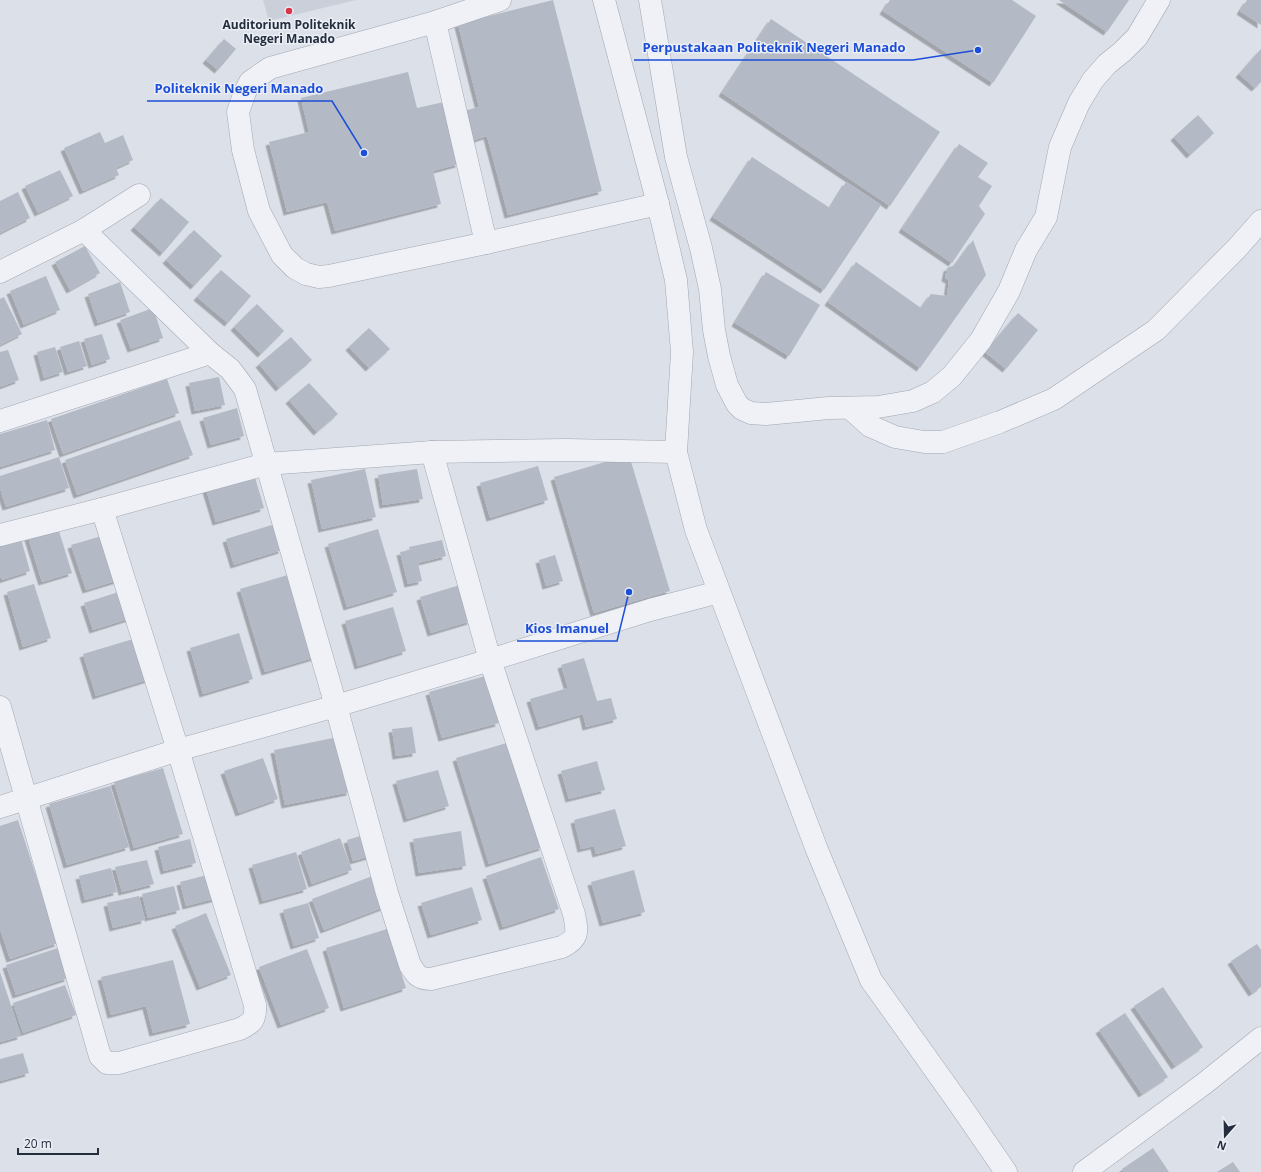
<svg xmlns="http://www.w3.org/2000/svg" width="1261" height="1172" viewBox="0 0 1261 1172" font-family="'Open Sans',sans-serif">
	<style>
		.built { fill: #cacfda }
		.building { fill: #b3b9c5; filter: url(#shadow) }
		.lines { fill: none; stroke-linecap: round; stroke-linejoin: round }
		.minor-casing { stroke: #a1a7b2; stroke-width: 23 }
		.minor { stroke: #eff1f6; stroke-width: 22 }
		.poi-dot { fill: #da344c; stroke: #ebeff5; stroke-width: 1.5 }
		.labels { text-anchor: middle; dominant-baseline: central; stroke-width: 3; stroke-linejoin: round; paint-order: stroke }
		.poi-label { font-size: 12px; font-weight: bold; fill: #242e3f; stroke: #ebeff5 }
		.leader { fill: none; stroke: #1d4ed8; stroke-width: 1.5 }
		.callout-dot { fill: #1d4ed8; stroke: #ebeff5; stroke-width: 1.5 }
		.callout-label { font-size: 13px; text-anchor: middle; font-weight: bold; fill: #1d4ed8; stroke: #ebeff5; stroke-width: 3; stroke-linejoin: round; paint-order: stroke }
	</style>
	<defs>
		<filter id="shadow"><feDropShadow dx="-3.5" dy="3.5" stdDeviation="0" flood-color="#0004"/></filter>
	</defs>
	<rect width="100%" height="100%" fill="#dce0e8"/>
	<polygon class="built" points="263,0 356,0 269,21"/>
	<g class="building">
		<polygon points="553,0 602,191 508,215 487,136 468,142 460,112 479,107 458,24"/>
		<polygon points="890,0 1012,0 1036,16 993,83 883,11"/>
		<polygon points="1059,0 1129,0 1107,32"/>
		<polygon points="1247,0 1261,0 1261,25 1240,11"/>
		<polygon points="771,19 940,132 890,206 722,93"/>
		<polygon points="224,39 236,49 218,70 206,60"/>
		<polygon points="1261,49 1261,82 1255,88 1239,74"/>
		<polygon points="408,72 417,108 444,102 459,164 433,171 441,204 335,231 327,202 287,212 269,142 309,132 301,98"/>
		<polygon points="1198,115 1214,133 1190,155 1174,137"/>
		<polygon points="100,132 105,143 123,135 133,160 116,168 119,175 83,191 64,148"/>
		<polygon points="959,144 988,163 978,177 992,186 979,206 985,214 952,263 902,229"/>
		<polygon points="752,157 830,208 846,182 881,205 824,290 713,217"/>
		<polygon points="60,170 73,196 38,213 25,186"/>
		<polygon points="18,192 30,218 0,233 0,201"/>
		<polygon points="161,198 189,222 163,253 134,227"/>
		<polygon points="194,230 222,256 194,286 166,260"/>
		<polygon points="973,240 986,275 920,368 828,302 856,262 921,308 931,294 947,296 949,280 945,278 947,268 955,265"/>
		<polygon points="85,246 100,273 70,290 55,262"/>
		<polygon points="221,270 251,296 228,323 197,297"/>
		<polygon points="766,272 820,305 789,356 735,323"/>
		<polygon points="46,276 60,310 24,325 10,291"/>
		<polygon points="120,282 130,312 98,323 88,294"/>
		<polygon points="4,297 22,334 0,345 0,299"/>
		<polygon points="257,304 284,331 261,354 234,327"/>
		<polygon points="153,308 163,338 131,349 120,320"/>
		<polygon points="1018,313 1038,330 1006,369 985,352"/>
		<polygon points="369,328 390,349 369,368 349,347"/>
		<polygon points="102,334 110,359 92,365 84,339"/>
		<polygon points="291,337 312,360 279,388 259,364"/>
		<polygon points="79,341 87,366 68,372 60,347"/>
		<polygon points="55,347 63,372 44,378 37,352"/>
		<polygon points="8,350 19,380 0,387 0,352"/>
		<polygon points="219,377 225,405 195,411 189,383"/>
		<polygon points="167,379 179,413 63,454 51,419"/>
		<polygon points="309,383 338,414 317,432 289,400"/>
		<polygon points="237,408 244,436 211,445 203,418"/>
		<polygon points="47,420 55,450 0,467 0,434"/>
		<polygon points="180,420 193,455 77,495 65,460"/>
		<polygon points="629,455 670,591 594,613 554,477"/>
		<polygon points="59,457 69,488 6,507 0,488 0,476"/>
		<polygon points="538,466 548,500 490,518 480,483"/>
		<polygon points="365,469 376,517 322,529 311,480"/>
		<polygon points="417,469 423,499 383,505 378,475"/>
		<polygon points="254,474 264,508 216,522 206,489"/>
		<polygon points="275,524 282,550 234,565 226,539"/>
		<polygon points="58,528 72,573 42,582 28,537"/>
		<polygon points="378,529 397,592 347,607 328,544"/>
		<polygon points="105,535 119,580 86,590 71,545"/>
		<polygon points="21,539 30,571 2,580 0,575 0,545"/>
		<polygon points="442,540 446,556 418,563 422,581 408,584 400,552 410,550 409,547"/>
		<polygon points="555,555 563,581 546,586 539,560"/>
		<polygon points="291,574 316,657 265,672 240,589"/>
		<polygon points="34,584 51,638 23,647 7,592"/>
		<polygon points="460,585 471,621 431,633 420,597"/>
		<polygon points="125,590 134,617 93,630 84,603"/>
		<polygon points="393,607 406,651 358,666 345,621"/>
		<polygon points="239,633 253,679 203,694 190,648"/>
		<polygon points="140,637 153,678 96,696 83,654"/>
		<polygon points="584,658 597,701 611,698 617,719 586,727 583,714 539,727 530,699 568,688 561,665"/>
		<polygon points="485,676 499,723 442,738 429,692"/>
		<polygon points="412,727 416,753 396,756 392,729"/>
		<polygon points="338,737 350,792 285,805 274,750"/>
		<polygon points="510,742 543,847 489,864 456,758"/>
		<polygon points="263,758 278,799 239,813 224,771"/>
		<polygon points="597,761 605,790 569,799 561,771"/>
		<polygon points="163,768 183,834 134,848 114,782"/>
		<polygon points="438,770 449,806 407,819 396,781"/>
		<polygon points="110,786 129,847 67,865 49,804"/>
		<polygon points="615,809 626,846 596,854 594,846 581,849 574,820"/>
		<polygon points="18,820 58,943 10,959 0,929 0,826"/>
		<polygon points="461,831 466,866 419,873 413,839"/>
		<polygon points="367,834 374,855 353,861 347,840"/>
		<polygon points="340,838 352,870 312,884 301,852"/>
		<polygon points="190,839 196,863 164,871 158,847"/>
		<polygon points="296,852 307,889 263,901 252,865"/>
		<polygon points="541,857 559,909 503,927 486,876"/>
		<polygon points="147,860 154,884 122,892 115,867"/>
		<polygon points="111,868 117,892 85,900 79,876"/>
		<polygon points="634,870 645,912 603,923 591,882"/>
		<polygon points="211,874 218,898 186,906 180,882"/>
		<polygon points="375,875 387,906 324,930 312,899"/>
		<polygon points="174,886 180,910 148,918 142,894"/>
		<polygon points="472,887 482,920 431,935 421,903"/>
		<polygon points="139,896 145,920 113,928 107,903"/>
		<polygon points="308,903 319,938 294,946 283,910"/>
		<polygon points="206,913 231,975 200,987 175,926"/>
		<polygon points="387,929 406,988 344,1008 326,948"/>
		<polygon points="1257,944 1261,950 1261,987 1252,993 1231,961"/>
		<polygon points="58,948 68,978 16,995 6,965"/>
		<polygon points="307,949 329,1008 281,1025 259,967"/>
		<polygon points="173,960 190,1024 153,1033 146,1006 111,1015 101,977"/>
		<polygon points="0,972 21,1036 0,1042"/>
		<polygon points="65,985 76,1015 23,1033 13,1003"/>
		<polygon points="1163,987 1203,1047 1175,1066 1134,1006"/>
		<polygon points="1125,1013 1168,1077 1142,1094 1099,1030"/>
		<polygon points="23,1053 29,1073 0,1081 0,1059"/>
		<polygon points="1153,1148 1169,1172 1124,1172 1122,1169"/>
		<polygon points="1233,1162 1240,1172 1217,1172"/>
	</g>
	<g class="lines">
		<g class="minor-casing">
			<g id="minor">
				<polyline points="604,0 658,204 676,280 682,352 676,452 696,530 817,850 871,980 960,1105 1006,1172"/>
				<polyline points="650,0 676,157 701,248 710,289 714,330 719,356 727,385 737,404 742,409 751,413 766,414 829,408 878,407 913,401 933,392 952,376 981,340 1009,291 1026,250 1046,217 1060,147 1079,103 1093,80 1107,64 1122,52 1137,37 1159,0"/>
				<polyline points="435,22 486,243 658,204"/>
				<polyline points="486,243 329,276 319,277 306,274 295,268 282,255 259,211 243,150 238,112 245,92 250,82 270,68 435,22 500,0"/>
				<polyline points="0,272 84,230 139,195"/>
				<polyline points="850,408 870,426 895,437 924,442 943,442 1000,422 1054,399 1156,330 1238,247 1261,221"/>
				<polyline points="0,421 210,353"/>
				<polyline points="432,452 566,450 676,452"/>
				<path d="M0,535L102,509L266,464L432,452L490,660L574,914C577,931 580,938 562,947L431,979C419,979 416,975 410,965L387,893L336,706L245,389L230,369L210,353L84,230"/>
				<path d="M0,707L100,1056L107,1063H119L240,1029C252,1023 256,1020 255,1005L178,750L102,509"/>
				<polyline points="0,807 178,750 336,706 490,660 650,610 719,592"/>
				<polyline points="1084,1172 1205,1083 1261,1038"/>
			</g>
		</g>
		<use href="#minor" class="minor"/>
	</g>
	<circle class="poi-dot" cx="289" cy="11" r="4"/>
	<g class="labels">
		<g class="poi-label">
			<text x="289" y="24">Auditorium Politeknik<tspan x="289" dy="14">Negeri Manado</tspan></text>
		</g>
	</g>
	<path class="leader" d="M978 50L913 60H634M364 153L332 101H147M629 592L617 641H517"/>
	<g class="callout-dot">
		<circle cx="978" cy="50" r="4"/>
		<circle cx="364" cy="153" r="4"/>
		<circle cx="629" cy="592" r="4"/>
	</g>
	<g class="callout-label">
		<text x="774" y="52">Perpustakaan Politeknik Negeri Manado</text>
		<text x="239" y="93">Politeknik Negeri Manado</text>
		<text x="567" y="633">Kios Imanuel</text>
	</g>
	<g transform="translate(1225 1136) rotate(200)" stroke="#ebeff5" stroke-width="3" paint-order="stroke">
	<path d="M0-3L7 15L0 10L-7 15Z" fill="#242e3f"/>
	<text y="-6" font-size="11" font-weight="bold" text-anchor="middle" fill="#242e3f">N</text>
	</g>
	<path d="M18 1148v6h80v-6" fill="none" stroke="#242e3f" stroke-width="2"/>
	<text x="24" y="1148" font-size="12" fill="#242e3f" stroke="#ebeff5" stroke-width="3" paint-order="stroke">20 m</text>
</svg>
